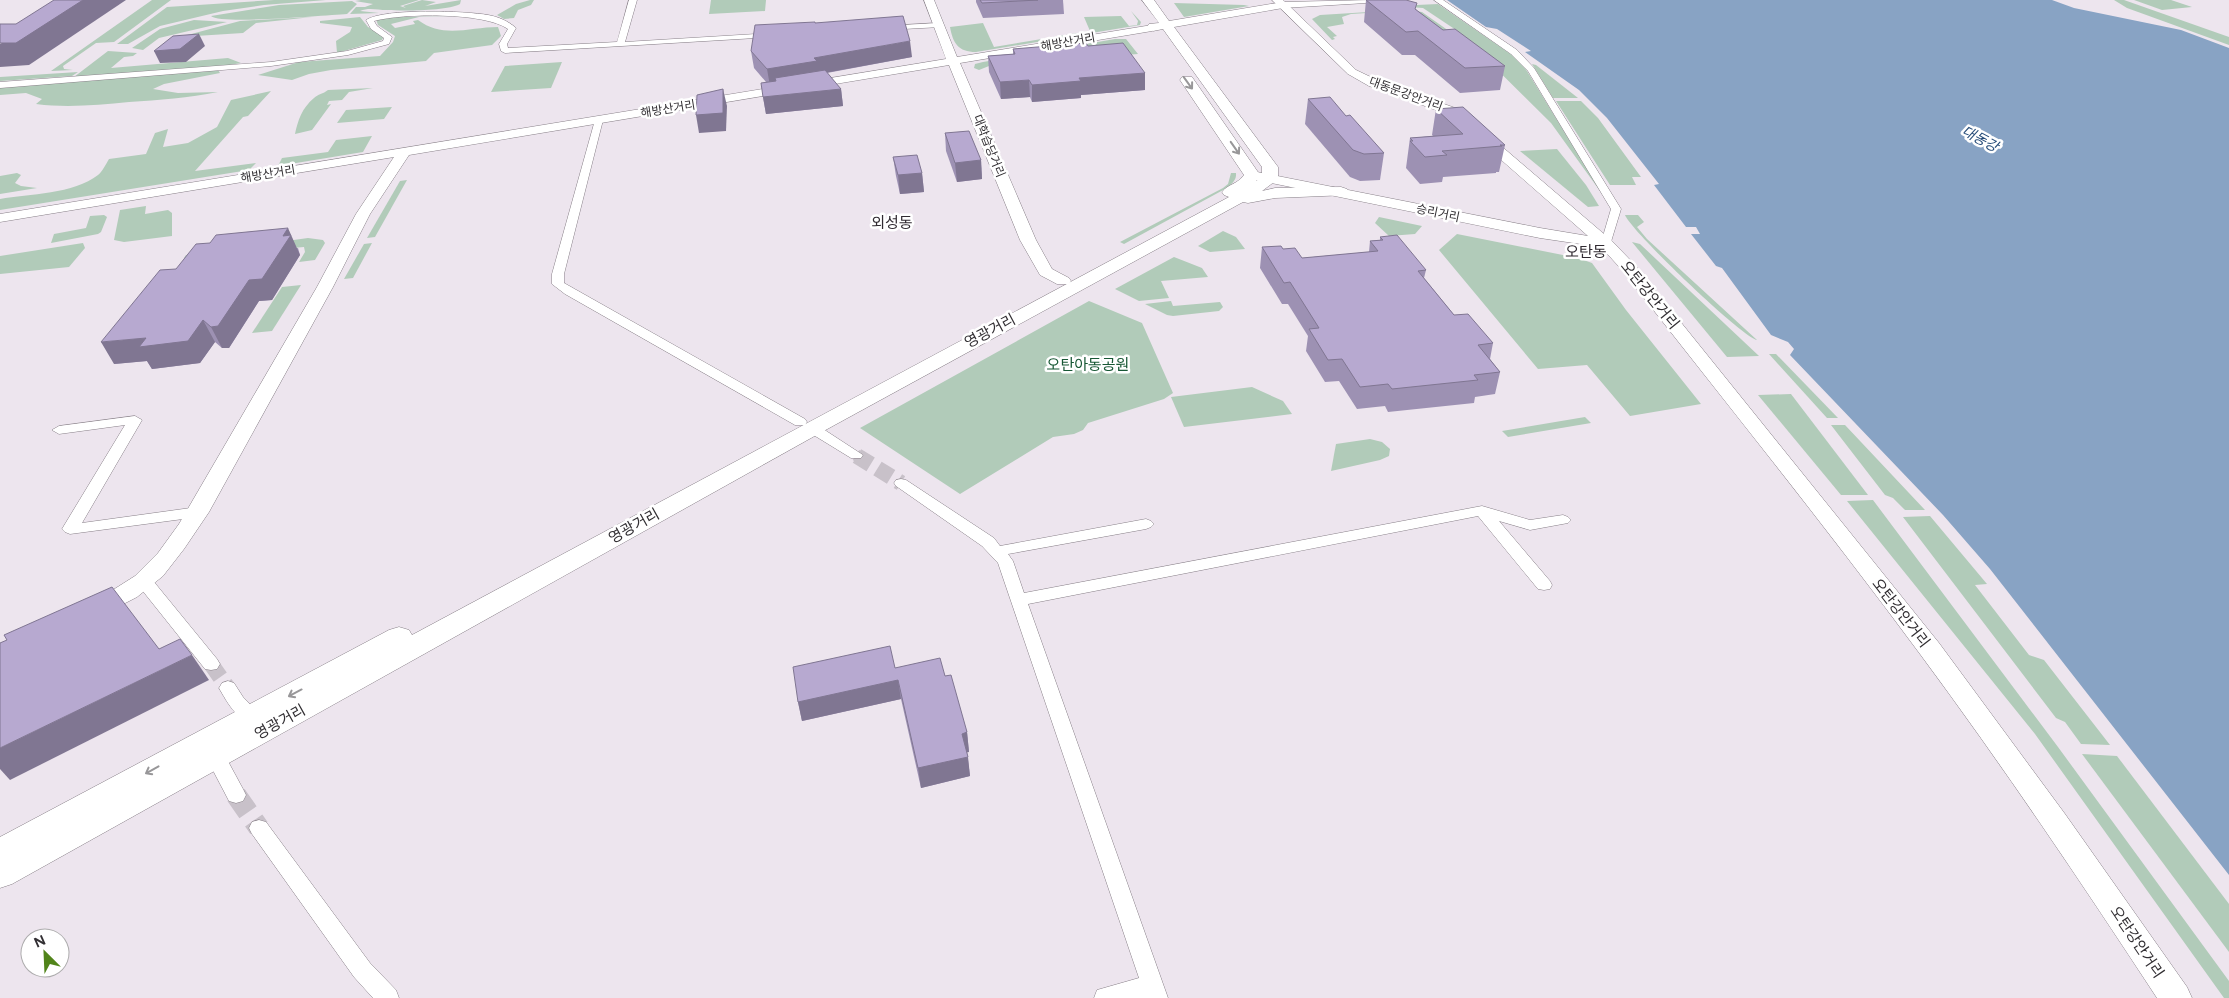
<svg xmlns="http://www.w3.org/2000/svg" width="2229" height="998" viewBox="0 0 2229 998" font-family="Figtree,'Noto Sans KR',sans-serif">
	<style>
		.green { fill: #b1cbb9 }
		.water { fill: #88a3c4 }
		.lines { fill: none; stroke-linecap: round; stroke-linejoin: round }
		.street-tunnel-far2 { stroke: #c8c1c9; stroke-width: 12; stroke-dasharray: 12 6; stroke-linecap: butt }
		.street-tunnel-far1 { stroke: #c8c1c9; stroke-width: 16; stroke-dasharray: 16 8; stroke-linecap: butt }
		.street-tunnel { stroke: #c8c1c9; stroke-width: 21; stroke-dasharray: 21 10; stroke-linecap: butt }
		.street-casing { stroke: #877f87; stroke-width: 1 }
		.secondary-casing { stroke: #877f87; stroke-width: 1 }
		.primary-casing { stroke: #877f87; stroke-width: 1 }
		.street { fill: #fff; fill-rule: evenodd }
		.secondary { fill: #fff; fill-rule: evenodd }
		.primary { fill: #fff; fill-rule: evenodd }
		.wall { fill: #9d91b3 }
		.shaded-wall { fill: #807692 }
		.building { fill: #b7a9d0; stroke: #807692 }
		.oneway { stroke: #989799 }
		.labels { text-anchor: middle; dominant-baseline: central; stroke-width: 5; stroke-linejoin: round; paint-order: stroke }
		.far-street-label { font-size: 12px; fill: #322f33; stroke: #fff }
		.far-water-label { font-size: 14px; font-style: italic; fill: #274d7a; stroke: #fff }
		.far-quarter-label { font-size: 15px; fill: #302a31; stroke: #fff }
		.street-label { font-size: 15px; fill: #322f33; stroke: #fff }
		.park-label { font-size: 15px; fill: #175734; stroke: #fff }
	</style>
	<rect width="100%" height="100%" fill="#ede5ee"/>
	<g class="green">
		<polygon points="152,0 171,0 114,42 96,43 63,66 64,69 73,70 51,71"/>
		<polygon points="274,0 326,0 264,5 223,11 160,26 128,44 117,44 167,7"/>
		<path d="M361,0H419L400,6L406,8L403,6L422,0L436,2L425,6L461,0L460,4C447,11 403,11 387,10C377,10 369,7 360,11L379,13L350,14L356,7H365L373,4L355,1Z"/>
		<polygon points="530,0 534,0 531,5 518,10 514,18 504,19 497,15 516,4"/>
		<polygon points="711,0 766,0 765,11 709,14"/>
		<polygon points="2114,0 2124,0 2229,37 2229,45 2127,8"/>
		<polygon points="2134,0 2171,0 2192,7 2162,10"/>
		<path d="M352,1L357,4L347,14C326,15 221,25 211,16L279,5Z"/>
		<polygon points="1174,3 1244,5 1249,6 1184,17"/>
		<polygon points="1438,4 1518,59 1527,71 1605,198 1551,123 1459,32 1423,8 1395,6"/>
		<polygon points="1417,9 1415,11 1422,12 1449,31 1442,32 1399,11 1351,14 1342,17 1344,24 1327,27 1337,36 1333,37 1335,39 1332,40 1312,19 1320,15"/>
		<path d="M1131,11L1141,22L1140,25L976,52C958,52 953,43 950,27L983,23L994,47L1090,31L1084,17L1121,16L1129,26L1137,25L1138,21Z"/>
		<path d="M462,16L419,17L391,24L395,28L415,24L413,21L418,20C443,39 470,27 498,27L501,36L492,45L434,53L426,61L331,70L309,74L292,80L258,75L299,62L380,56L393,42L395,36L378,25L376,19L384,17Z"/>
		<polygon points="312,17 256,23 243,33 180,37 240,21"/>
		<polygon points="360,17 368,27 384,36 382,40 337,53 336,41 350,32 352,27 320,23 320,21"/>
		<polygon points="194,20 227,22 159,38 143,50 132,48 160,29"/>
		<polygon points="1115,39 1126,39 1138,54 989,66 979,70 974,68 975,64 983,62"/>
		<polygon points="108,51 137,53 133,56 124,57 111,68 228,58 241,63 224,66 74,77"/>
		<polygon points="562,62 551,88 491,92 505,66"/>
		<polygon points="1532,64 1536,65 1578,98 1553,98"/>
		<path d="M218,70L220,73L164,84L153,89L178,93L218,92C189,98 159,100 129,102C98,105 67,108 36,104L42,99L26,93L0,95V88Z"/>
		<polygon points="78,72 72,76 0,81 0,77"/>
		<path d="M373,88L349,92L342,100L329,101L327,105L331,104L312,130L295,134C298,120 302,108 314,98C318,94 323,94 328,90Z"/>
		<path d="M271,91L248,116L243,117L195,171L256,163L249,170L0,210V199C29,194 74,194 98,175C102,172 106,164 109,159L146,154L155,133L168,129L163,147L188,143L217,127L231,100Z"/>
		<polygon points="1556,101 1581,101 1598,118 1641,177 1632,177 1636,185 1610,185"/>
		<polygon points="392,107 384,119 337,123 346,110"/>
		<polygon points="372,136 363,152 278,166 282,158 328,152 336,140"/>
		<polygon points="1557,149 1586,185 1599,206 1588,207 1520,151"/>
		<polygon points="17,173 21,175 15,183 21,186 37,188 0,194 0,176"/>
		<path d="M1231,173H1236C1237,180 1231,185 1225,189L1124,244L1120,242L1223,188L1228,184Z"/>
		<polygon points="407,180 375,237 367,238 400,181"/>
		<polygon points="146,206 145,214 168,210 172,213 172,236 124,242 114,240 120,210"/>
		<polygon points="104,215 107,217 101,232 98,234 51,243 54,234 86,228 90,216"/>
		<path d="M1625,215H1638L1644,222L1637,227L1647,239L1757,340C1742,337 1631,231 1625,215Z"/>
		<polygon points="1379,217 1422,226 1415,234 1389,236 1375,223"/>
		<polygon points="1223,231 1236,237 1245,249 1210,252 1198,246"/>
		<polygon points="1457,234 1578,258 1592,263 1626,310 1701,404 1630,416 1587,365 1538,369 1439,250"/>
		<polygon points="308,238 323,240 325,243 315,260 299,262 305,252 304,247 184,258 186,255"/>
		<polygon points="1632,242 1640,244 1759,356 1727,357"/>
		<polygon points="83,243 85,248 69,267 0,274 0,256"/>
		<polygon points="372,243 353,278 344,279 364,244"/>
		<polygon points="1174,257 1202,268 1208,277 1161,281 1169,298 1139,301 1115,289"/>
		<polygon points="301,285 272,331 252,333 282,287"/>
		<polygon points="1089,301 1142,323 1173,393 1164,399 1088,423 1083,430 1074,434 1053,437 960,494 860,428"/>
		<polygon points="1171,301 1173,306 1220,302 1223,307 1219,311 1173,316 1167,315 1145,304"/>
		<polygon points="1769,354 1776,354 1838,418 1827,418"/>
		<polygon points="1252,387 1283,401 1292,414 1184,427 1171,397"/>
		<polygon points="1791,394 1868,495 1841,495 1758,395"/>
		<polygon points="1585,417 1591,423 1508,437 1502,431"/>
		<polygon points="1831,425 1845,425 1925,510 1905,510 1893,498 1885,495"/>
		<polygon points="1370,439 1382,442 1390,449 1389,456 1380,460 1331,471 1336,444"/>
		<polygon points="1873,500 2058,747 2229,981 2229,998 2224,998 2035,734 1847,501"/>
		<polygon points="1930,516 1987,584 1975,585 2029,655 2044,660 2110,745 2081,744 2065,722 2056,718 1903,517"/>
		<polygon points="2082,754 2117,756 2229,904 2229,952"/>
	</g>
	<polygon class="water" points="1447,0 2052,0 2074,8 2181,30 2229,48 2229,875 1990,569 1943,515 1790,355 1794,349 1788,342 1771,335 1722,268 1716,266 1691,234 1700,234 1696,227 1686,227 1654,185 1659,184 1607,118 1579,90 1525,52 1531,51 1497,29 1486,27"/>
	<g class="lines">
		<polyline class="street-tunnel-far2" points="856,455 859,457"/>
		<g class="street-tunnel-far1">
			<polyline points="857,456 901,483"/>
			<polyline points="211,664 228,688"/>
		</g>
		<polyline class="street-tunnel" points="236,795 259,828"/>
		<g class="street-casing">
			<g id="street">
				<path d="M629,0H637L625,42L773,33L777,35L773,37L505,53L501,51L499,44L508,29C484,12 403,13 374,21L377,26L392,37L389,44L348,55L271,66L0,88V82L271,62L347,51L383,41L384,38L371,29L366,20C384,8 466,11 488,15C499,17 508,21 516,28L507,44L508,48L617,42Z"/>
				<polygon points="1434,0 1443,0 1517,50 1534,68 1621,209 1610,245 1606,246 1601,243 1611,209 1528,71 1511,54"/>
				<polygon points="938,23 942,25 941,27 885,30 881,28 885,26"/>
				<polygon points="599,117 603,120 564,274 564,283 805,419 807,422 805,425 795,425 565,294 552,284 552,274 595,120"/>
				<polygon points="135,416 142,420 82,523 198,507 203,509 206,512 203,515 198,517 70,534 65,532 62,529 125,425 59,434 52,430 59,426"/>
				<polygon points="812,424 817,425 863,455 861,458 851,458 807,431 805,428"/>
				<polygon points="901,479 906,480 994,538 1000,546 1146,519 1151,521 1154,524 1151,527 1146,529 1008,554 1013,561 1024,593 1482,506 1530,520 1563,515 1568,517 1571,520 1568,523 1530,530 1499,521 1550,581 1552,585 1550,589 1544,590 1538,589 1478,516 1028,604 1168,998 1094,998 1097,990 1139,978 998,563 982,546 896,486 894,483 896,480"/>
				<polygon points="144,576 150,577 217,659 220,664 217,669 211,670 205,669 138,585 136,581 138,577"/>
				<path d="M228,681L234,683L243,697L261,716L259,721C240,727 227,702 219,688L222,683Z"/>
				<polygon points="216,750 223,752 243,789 246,795 243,801 236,803 229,801 206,757 209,752"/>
				<polygon points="259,820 266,822 370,963 396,990 399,998 373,998 354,977 252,834 249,828 252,822"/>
			</g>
		</g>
		<g class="secondary-casing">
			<g id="secondary">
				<polygon points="924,0 934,0 957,57 1152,25 1157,28 1152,31 960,63 1036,240 1052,269 1069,278 1071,281 1069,284 1057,284 1040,275 1020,240 949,65 409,155 370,214 333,287 209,512 184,549 163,576 137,597 102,615 94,617 86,615 82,609 86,603 105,595 135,576 158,553 179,524 317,287 356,214 394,157 0,222 0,214 946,59"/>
				<path d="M1272,0H1283L1356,70L1377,80L1458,109L1611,240L1634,264L1939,643L2065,814L2187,987L2192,998H2157C2081,882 2003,766 1920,654C1824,524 1722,398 1622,270L1601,247L1540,238L1247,178L1245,175L1247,172L1252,171L1540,228L1588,236L1450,115L1369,86L1348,74Z"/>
			</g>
		</g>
		<g class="primary-casing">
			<path id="primary" d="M1142,0H1154L1169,21L1283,2L1372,0L1366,3L1283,8L1174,27L1278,167V179L1262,191L1275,188L1341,187L1347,189L1349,192L1347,195L1275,198L1248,203L1243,202L820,433L12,884L0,888V837L389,630L399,627L409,630L412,635L1229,197L1224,195L1222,192C1228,184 1238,184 1244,175L1180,80L1182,77H1192L1260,175L1256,181L1262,177V167L1163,29L1153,31L1147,27L1149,24L1159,23Z"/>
		</g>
		<use href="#street" class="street"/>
		<use href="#secondary" class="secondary"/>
		<use href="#primary" class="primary"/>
	</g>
	<g class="wall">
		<polygon points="976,0 1063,0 1064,14 983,18 976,2"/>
		<polygon points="1366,0 1416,10 1443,30 1505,66 1500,90 1460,93 1415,55 1402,55 1364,22"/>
		<polygon points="815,23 912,57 827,73 841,89 843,106 766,114 763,97 766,82 754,68 751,51"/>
		<polygon points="1088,46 1145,73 1145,90 1081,95 1081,98 1032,102 1030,97 1001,99 989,72 988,56 1013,54 1013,49"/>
		<polygon points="1308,99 1346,116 1384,153 1380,180 1360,181 1350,177 1305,124"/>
		<polygon points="1436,109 1505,145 1499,172 1496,172 1496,173 1443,177 1442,182 1420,184 1406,168 1410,138 1433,136 1432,135"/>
		<polygon points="945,133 981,160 982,179 957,182 946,151"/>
		<polygon points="893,157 922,173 924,192 900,194 896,176"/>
		<polygon points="1380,237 1426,270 1424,278 1454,315 1493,343 1490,359 1500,372 1495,394 1475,397 1474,403 1388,412 1385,406 1357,409 1339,381 1325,382 1306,351 1308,336 1288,304 1282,304 1260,268 1262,247 1283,249 1302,258 1369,252 1370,241 1380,240"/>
		<polygon points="298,248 300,255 272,300 259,301 229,348 222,348 215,342 200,363 152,369 147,361 114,364 176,269"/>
		<polygon points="895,668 945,676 967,732 969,752 967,752 970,776 921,788 901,699 802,721 798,702"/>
	</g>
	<g class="shaded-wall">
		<polygon points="83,0 126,0 29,65 0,67 0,44"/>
		<polygon points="199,34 205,46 186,62 160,63 154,51"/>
		<polygon points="910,41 912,57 819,74 776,81 775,78 776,85 770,86 767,69 814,58"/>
		<polygon points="1145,73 1145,90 1081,95 1081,98 1032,102 1032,85 1079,78"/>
		<polygon points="1029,80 1030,97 1001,99 1000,82"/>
		<polygon points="723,89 727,106 726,131 699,133 696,115"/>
		<polygon points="841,89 843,106 766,114 763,97"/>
		<polygon points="981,160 982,179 957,182 955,163"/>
		<polygon points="922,173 924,192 900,194 898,175"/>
		<polygon points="288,228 300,255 272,300 259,301 229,348 222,348 211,327 249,280"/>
		<polygon points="203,320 215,342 200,363 152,369 147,361 114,364 101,342 146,338"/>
		<polygon points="192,655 209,680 10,780 0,769 0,748"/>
		<polygon points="898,680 901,699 802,721 798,702"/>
		<polygon points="967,732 969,752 964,753 962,734"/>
		<polygon points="968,757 970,776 921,788 918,768"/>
	</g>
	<g class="building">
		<polygon points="54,0 83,0 16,43 0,43 0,24 16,24"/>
		<polygon points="980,0 1038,0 982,3"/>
		<polygon points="1366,0 1406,0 1417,3 1415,9 1443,30 1455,29 1505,66 1465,68 1418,31 1406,32"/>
		<polygon points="903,16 910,41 814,58 817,61 767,69 751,51 755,25 815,22 815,23"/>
		<polygon points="199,34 180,49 154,51 173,36"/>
		<polygon points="1086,43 1088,46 1123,43 1145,73 1079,78 1081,81 1032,85 1029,80 1000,82 988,56 1015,54 1013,49"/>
		<polygon points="825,70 841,89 763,97 761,83 776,81 775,78"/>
		<polygon points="723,89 723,113 696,115 697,95"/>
		<polygon points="1330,97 1346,116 1350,115 1384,153 1364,154 1353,150 1308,99"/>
		<polygon points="1463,107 1505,145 1500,145 1502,146 1442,151 1447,155 1425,157 1410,141 1413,141 1410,138 1463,134 1436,109"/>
		<polygon points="969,131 981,160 955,163 945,133"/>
		<polygon points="917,155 922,173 898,175 893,157"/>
		<polygon points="288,228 283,236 291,235 262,279 249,280 218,326 211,327 203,320 188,341 139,347 146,338 101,342 160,270 176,269 196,244 210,243 216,235"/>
		<polygon points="1397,235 1426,270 1418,271 1454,315 1468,314 1493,343 1478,345 1500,372 1474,375 1478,380 1392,389 1388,384 1360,387 1342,359 1328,360 1309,329 1319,328 1290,282 1284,283 1262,247 1281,246 1283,249 1295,248 1302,258 1378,251 1370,241 1383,240 1380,237"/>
		<polygon points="112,587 159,649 180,639 192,655 0,748 0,643 7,640 4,635"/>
		<polygon points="890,646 895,668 940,658 945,676 951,675 967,732 962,734 968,757 918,768 898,680 798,702 793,667"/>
	</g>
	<defs><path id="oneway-shaft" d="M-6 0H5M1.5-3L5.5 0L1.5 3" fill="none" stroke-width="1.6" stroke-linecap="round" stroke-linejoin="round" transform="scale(1.25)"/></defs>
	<g class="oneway">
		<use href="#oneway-shaft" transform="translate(1188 83) rotate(54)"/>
		<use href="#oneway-shaft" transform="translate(1235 148) rotate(55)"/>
		<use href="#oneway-shaft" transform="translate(295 693) rotate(152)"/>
		<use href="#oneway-shaft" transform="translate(152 770) rotate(151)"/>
	</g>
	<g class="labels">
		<g class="far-street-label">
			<text transform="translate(1068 42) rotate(-10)">해방산거리</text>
			<text transform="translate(1406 94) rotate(20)">대동문강안거리</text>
			<text transform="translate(668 109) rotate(-9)">해방산거리</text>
			<text transform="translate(989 146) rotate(68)">대학습당거리</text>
			<text transform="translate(268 174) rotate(-9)">해방산거리</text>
			<text transform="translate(1438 213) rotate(12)">승리거리</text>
		</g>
		<g class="far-water-label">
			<text transform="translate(1980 139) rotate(28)">대동강</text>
		</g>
		<g class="far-quarter-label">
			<text x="892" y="223">외성동</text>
			<text x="1586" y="252">오탄동</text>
		</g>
		<g class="street-label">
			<text transform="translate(1650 295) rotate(51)">오탄강안거리</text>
			<text transform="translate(990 331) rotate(-28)">영광거리</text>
			<text transform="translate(634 526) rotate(-29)">영광거리</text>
			<text transform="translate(1901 613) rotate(52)">오탄강안거리</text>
			<text transform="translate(280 722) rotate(-29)">영광거리</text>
			<text transform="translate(2137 942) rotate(56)">오탄강안거리</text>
		</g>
		<g class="park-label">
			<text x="1088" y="365">오탄아동공원</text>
		</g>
	</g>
	<g transform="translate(45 953) rotate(336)"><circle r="24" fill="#ffffff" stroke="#adacad"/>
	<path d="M0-4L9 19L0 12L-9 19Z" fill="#51841a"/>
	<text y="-8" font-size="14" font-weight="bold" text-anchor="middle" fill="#322f33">N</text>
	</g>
</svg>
